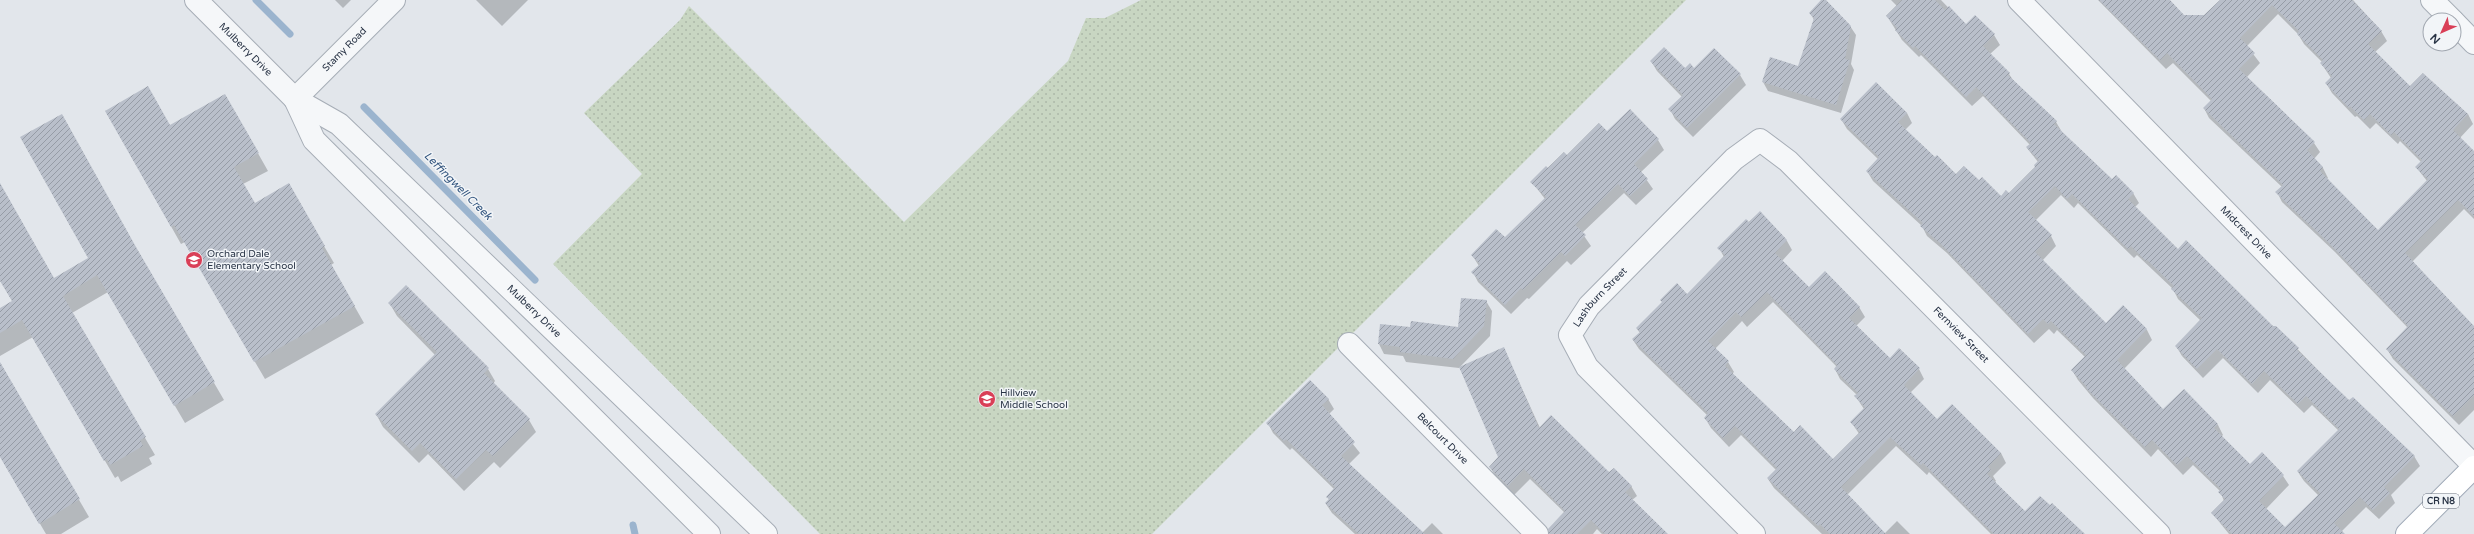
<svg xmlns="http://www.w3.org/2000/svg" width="2474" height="534" viewBox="0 0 2474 534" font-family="'Varela Round',sans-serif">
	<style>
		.grass { fill: url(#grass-dots) }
		.shadow { fill: #0003; fill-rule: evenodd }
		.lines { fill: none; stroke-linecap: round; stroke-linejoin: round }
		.stream { stroke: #9bb4ce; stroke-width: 7 }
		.building { fill: url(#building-hatch); fill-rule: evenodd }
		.minor-casing { stroke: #a6adb6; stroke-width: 24 }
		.tertiary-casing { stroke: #a6adb6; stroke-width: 24 }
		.primary-casing { stroke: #a0aab8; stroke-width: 24 }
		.minor { stroke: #f5f7f9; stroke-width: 22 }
		.tertiary { stroke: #f5f7f9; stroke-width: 22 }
		.primary { stroke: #fff; stroke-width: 22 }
		.labels { text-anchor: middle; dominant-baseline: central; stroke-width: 3; stroke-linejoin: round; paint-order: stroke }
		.shield { fill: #f2f5f8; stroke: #656d7b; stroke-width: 1 }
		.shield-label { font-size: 9px; font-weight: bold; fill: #283345 }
		.street-label { font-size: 10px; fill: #283345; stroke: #f2f5f8 }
		.poi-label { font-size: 10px; fill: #283345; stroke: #f2f5f8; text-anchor: start }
		.water-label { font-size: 11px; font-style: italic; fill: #2f527c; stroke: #f2f5f8 }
	</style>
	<defs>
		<pattern id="grass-dots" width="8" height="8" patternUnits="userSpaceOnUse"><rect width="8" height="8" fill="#c8d6c2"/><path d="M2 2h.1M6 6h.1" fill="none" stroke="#acb8a8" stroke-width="1.8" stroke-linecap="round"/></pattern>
		<pattern id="building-hatch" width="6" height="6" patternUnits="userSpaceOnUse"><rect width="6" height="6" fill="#b9bfca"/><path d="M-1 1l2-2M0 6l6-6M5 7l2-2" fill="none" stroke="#969ca6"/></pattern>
	</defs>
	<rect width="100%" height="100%" fill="#e2e6eb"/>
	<polygon class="grass" points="1141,0 1686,0 1152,534 820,534 553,264 642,174 584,113 680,20 689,6 904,222 1068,61 1086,18 1105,18"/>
	<g class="shadow">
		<polygon points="335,0 351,0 343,8"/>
		<polygon points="476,0 528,0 502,26"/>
		<polygon points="1822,0 1850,26 1856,35 1851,64 1854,70 1841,113 1768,91 1763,82 1771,58 1799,67 1814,20 1810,13"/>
		<path d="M1891,0H1941L1966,26L1975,17L1994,35L2000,45L1990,54L2009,74L2015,83L2056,122L2062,132L2112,181L2133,193L2139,203L2135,207L2178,250L2273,327H2276L2349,402L2414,456L2420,466L2391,495L2395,503L2379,519L2366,507L2341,532L2343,534H2229L2212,513L2224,501L2220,491L2193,465L2183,475L2158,449L2151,457L2093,398L2078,380L2072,370L2085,357L2057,330L2054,334L2049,329L2034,343L1947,253L1927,236L1922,226L1873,181L1867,171L1878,159L1847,129L1841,119L1876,84L1907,113L1912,123L1905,130L1935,159L1956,175L1979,182L2001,198L2009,195L2036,168L2038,162L2027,148L2030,145L1983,96L1972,106L1921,55L1919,57L1902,40L1887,16L1897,6ZM2061,195L2074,208L2078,203L2134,258L2137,255L2173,289L2178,299L2201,321L2176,346L2182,356L2203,378L2223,358L2258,393L2270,380L2304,413L2312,405L2339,431L2298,472L2304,481L2319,496L2285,529L2266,509L2289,485L2283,476L2250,465L2221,437L2223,435L2218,425L2184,390L2163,410L2124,369L2152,340L2147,330L2123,306L2106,325L2042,261L2056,246L2051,236L2035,221Z"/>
		<path d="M2098,0H2163L2183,20L2205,16L2221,0H2353L2381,31L2387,41L2375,52L2410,87L2468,114L2473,124L2458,140L2474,156V219L2464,209L2412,262L2474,327V410L2459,425L2393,359L2387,349L2408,328L2335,252L2282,202L2277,192L2282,187L2209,118L2204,108L2211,101L2173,63L2166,69ZM2278,14L2298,34L2304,44L2322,62L2321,63L2331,78L2326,83L2332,93L2355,117L2357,116L2370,129L2376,123L2398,144L2400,141L2421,162L2416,167L2427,181L2378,231L2326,180L2328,178L2323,168L2314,159L2320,152L2314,143L2247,77L2260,63L2247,46Z"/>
		<polygon points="1651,61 1685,69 1740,75 1746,85 1693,137 1675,119 1670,109 1682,97 1657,71"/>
		<polygon points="225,95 268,171 243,184 255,204 288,185 334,263 331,265 364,323 265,379 185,242 181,244 106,111 170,127"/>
		<polygon points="1630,111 1658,140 1664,150 1641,172 1653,189 1636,205 1624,193 1582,233 1591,246 1571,265 1567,261 1529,299 1527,298 1511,314 1478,282 1473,272 1479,266 1472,255 1505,239 1545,199 1532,182 1564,153 1567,156 1607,133"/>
		<polygon points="0,190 54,279 143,261 224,400 185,423 108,292 72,313 155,455 149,458 152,464 121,482 118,476 115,478 33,337 0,356 0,309 13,302 0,279"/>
		<path d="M1760,212L1787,241L1792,250L1782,261L1809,288L1859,307L1865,317L1856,326L1890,360L1919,369L1924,379L1910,393L1937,420L2001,453L2006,463L1993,476L1996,481L1994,483L2025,513L2083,534H1991L1929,472L1927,475L1896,446L1847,495L1884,534L1897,521L1910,534H1822L1774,488L1768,479L1776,470L1741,435L1729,447L1711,428L1705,418L1708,416L1639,349L1633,340L1640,333L1637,329L1687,295L1724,257L1719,248ZM1773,302L1837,367L1835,369L1840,379L1857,395L1856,397L1864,409L1851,422L1860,435L1833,460L1794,433L1732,374L1734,372L1728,362L1715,349L1742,321L1747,327Z"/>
		<polygon points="1486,301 1492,311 1490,336 1459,368 1406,362 1403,356 1384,354 1379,344 1411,328 1459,328"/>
		<polygon points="390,304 488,369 495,381 493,384 529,420 536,432 500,468 494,462 464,491 428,454 419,463 383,427 376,414 435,355 397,316"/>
		<polygon points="1504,349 1540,428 1631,486 1637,496 1632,500 1666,534 1602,534 1597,529 1593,534 1554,534 1565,513 1530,479 1514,495 1496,477 1490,467 1500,457"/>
		<polygon points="0,364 89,517 61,534 46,534 0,455"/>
		<polygon points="1328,399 1334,409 1329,414 1360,453 1349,464 1422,533 1432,523 1443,534 1355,534 1332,513 1326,504 1329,500 1328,497 1335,490 1292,448 1290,450 1273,433 1268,423"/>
	</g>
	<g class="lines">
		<g class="stream">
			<polyline points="256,0 290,34"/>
			<polyline points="364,107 535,280"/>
			<polyline points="633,525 635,534"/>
		</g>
	</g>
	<g class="building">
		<polygon points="1821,0 1826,0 1851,26 1845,59 1850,60 1836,105 1762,82 1770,57 1798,66 1814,18 1809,13"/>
		<path d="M1902,0H1935L1945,10L1949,6L1966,24L1975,15L1995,34L1983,46L2010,73L2008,75L2057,121L2054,124L2112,179L2116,175L2134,193L2128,199L2178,249L2186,240L2273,326H2276L2299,348L2297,350L2349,400L2353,397L2415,456L2384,487L2390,493L2373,510L2360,497L2334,523L2345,534H2232L2211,513L2225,499L2218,492L2221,489L2187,456L2177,465L2152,440L2145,447L2086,388L2087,387L2071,370L2086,355L2051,321L2048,324L2043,319L2028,334L1940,243L1920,226L1923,223L1866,171L1879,157L1840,119L1876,82L1907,113L1898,122L1935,157L1937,155L1956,174L1964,166L1979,180L1982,177L2001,196L2006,190L2009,193L2035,167L2034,165L2039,160L2026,147L2031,143L1976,87L1966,97L1915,46L1913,48L1895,30L1897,28L1886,16ZM2055,186L2067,199L2072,194L2128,249L2131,246L2146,261L2147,260L2174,286L2171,289L2202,318L2175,346L2197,369L2217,349L2252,384L2264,371L2298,404L2306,396L2339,429L2297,471L2320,493L2285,527L2259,501L2284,475L2262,452L2250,464L2214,428L2218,424L2184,389L2163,409L2117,360L2147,329L2123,305L2106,323L2035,252L2052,235L2028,212Z"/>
		<path d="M2099,0H2170L2184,15H2204L2220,0H2352L2382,31L2368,44L2410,86L2423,73L2468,114L2453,130L2474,151V216L2458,200L2405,253L2474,326V395L2453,416L2386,349L2408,326L2328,242L2275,192L2283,185L2203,108L2212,99L2167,53L2160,60ZM2272,5L2299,31L2297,34L2323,60L2320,63L2332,76L2325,83L2349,108L2350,106L2364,120L2370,114L2391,135L2394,132L2422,160L2415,167L2428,179L2378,230L2320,171L2323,167L2307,150L2315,142L2239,69L2255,53L2240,38Z"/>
		<polygon points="1664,47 1685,68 1690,63 1694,68 1714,48 1741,74 1687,128 1668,109 1683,95 1650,61"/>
		<polygon points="148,86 170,125 225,94 259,153 234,167 255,203 289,183 325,246 322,248 355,306 254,362 174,225 171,227 105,111"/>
		<polygon points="1630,109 1659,139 1634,164 1648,179 1630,196 1618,184 1575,225 1586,235 1565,256 1561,252 1523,290 1521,288 1505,305 1471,272 1480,264 1471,255 1496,229 1505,237 1546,197 1530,182 1546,166 1548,168 1564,152 1567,155 1599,123 1607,131"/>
		<polygon points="62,114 136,247 215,382 174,406 97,275 63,296 146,437 140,440 143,446 110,465 107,459 104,461 22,320 0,333 0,308 12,301 0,281 0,183 54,278 88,258 20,137"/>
		<path d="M1760,211L1787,240L1775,253L1809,287L1825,271L1860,307L1849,318L1890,358L1899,348L1920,368L1904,385L1937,419L1952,404L2001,453L1988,467L1991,470L1987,474L2025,511L2040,496L2050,505L2052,503L2085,534H1994L1923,463L1921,465L1890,437L1841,487L1886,534H1830L1820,524L1818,526L1767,478L1777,468L1735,426L1723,438L1704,418L1708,413L1632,339L1640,332L1636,328L1662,302L1660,300L1677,283L1687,294L1725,255L1717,248L1746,219L1749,222ZM1767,292L1837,365L1834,369L1858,393L1854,396L1865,407L1850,422L1860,432L1833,459L1800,425L1794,432L1770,409L1725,366L1729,361L1708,341L1736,312L1741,317Z"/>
		<polygon points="406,285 489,368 484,373 530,419 493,456 486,450 456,479 420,443 412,451 375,414 437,352 388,303"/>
		<polygon points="1461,298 1487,300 1484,326 1453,359 1400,352 1400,347 1378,344 1380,324 1410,327 1411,321 1458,327"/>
		<polygon points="1504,347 1539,428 1551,415 1609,472 1614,468 1632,486 1625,492 1668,534 1605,534 1591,520 1577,534 1549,534 1548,529 1565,511 1524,469 1508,486 1489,467 1498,457 1459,367"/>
		<polygon points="0,362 80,499 39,524 0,457"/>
		<polygon points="1310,380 1329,399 1322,405 1355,442 1341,456 1425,534 1359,534 1325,503 1329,499 1326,497 1335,487 1286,439 1284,441 1266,423"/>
	</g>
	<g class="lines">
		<g class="minor-casing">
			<g id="minor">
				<path id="s1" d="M2019,0L2474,466"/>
				<polyline points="2432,0 2452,20"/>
				<polyline points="2454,22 2474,43"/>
				<path id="s2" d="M1349,344L1537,534"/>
				<path id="s3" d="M1754,534L1587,367L1570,335L1589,306L1734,159L1760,140L1788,161L2159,534"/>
			</g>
		</g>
		<g class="tertiary-casing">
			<g id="tertiary">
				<path id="s4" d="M196,0L295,99L339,124L766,534"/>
				<polyline points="295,99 314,140 709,534"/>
				<path id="s5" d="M295,99L394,0"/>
			</g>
		</g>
		<g class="primary-casing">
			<polyline id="primary" points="2407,534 2474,467"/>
		</g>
		<use href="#minor" class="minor"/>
		<use href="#tertiary" class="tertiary"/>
		<use href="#primary" class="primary"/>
	</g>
	<defs>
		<g id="school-disc" transform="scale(0.9)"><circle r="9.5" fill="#d93f57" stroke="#f2f5f8"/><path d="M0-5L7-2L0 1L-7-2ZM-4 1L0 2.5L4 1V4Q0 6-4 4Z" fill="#fff"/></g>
	</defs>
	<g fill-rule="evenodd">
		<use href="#school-disc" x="194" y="260"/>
		<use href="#school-disc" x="987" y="399"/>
	</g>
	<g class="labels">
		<rect class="shield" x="2423" y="494" width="36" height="14" rx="3"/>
		<g class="shield-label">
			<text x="2441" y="501">CR N8</text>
		</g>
		<g class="street-label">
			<text stroke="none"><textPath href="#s4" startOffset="70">Mulberry Drive</textPath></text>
			<text stroke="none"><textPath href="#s5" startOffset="70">Stamy Road</textPath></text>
			<text stroke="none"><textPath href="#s1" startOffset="325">Midcrest Drive</textPath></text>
			<text stroke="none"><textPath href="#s3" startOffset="321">Lashburn Street</textPath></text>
			<text stroke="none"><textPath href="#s4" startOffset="461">Mulberry Drive</textPath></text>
			<text stroke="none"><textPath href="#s3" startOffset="826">Fernview Street</textPath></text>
			<text stroke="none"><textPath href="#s2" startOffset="133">Belcourt Drive</textPath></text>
		</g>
		<g class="poi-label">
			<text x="207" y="254">Orchard Dale<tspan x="207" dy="12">Elementary School</tspan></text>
			<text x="1000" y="393">Hillview<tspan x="1000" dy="12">Middle School</tspan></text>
		</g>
		<g class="water-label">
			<text transform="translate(458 186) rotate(45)">Leffingwell Creek</text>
		</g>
	</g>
	<g transform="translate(2442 32) rotate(225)"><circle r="19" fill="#f2f5f8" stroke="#a1a7b0"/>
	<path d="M0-3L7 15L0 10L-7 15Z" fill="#d93f57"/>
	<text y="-6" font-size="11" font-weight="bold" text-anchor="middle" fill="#283345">N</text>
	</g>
</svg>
